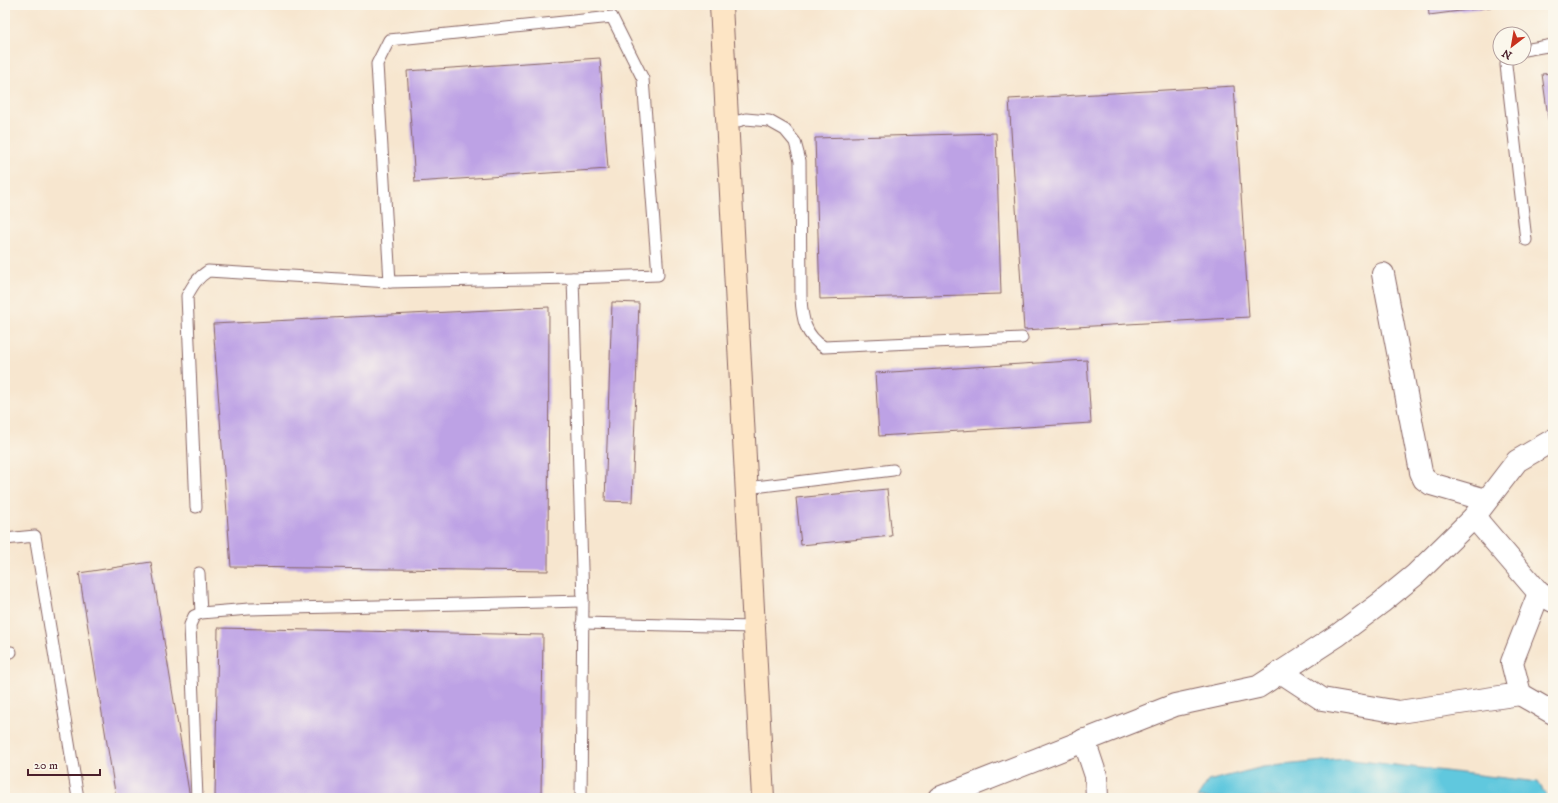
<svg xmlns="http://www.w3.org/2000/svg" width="1558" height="803" viewBox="0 0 1558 803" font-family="'IM FELL DW Pica',serif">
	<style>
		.water { fill: #61c8de; stroke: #567484 }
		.building { fill: #bda2e5 }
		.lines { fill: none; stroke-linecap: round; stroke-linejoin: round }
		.lane-casing { stroke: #876564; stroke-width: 13 }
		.street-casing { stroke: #876564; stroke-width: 24 }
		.secondary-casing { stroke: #876564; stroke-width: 24 }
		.lane { stroke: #fff; stroke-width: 11 }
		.street { stroke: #fff; stroke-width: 22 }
		.secondary { stroke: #fde5c5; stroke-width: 22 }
	</style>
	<rect width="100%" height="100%" fill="#fbf7ec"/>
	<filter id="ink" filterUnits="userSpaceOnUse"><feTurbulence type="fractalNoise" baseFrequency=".025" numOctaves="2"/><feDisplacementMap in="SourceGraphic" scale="8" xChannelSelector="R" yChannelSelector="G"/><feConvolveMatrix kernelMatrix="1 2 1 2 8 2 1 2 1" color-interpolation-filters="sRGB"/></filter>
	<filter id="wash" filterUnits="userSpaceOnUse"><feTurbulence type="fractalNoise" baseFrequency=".012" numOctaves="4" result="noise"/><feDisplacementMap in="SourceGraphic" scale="16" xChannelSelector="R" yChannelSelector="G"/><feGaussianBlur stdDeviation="0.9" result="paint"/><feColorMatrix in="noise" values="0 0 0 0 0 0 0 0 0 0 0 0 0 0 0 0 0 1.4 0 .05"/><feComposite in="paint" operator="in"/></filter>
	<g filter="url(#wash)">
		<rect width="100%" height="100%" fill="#f7e6cf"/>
		<polygon class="water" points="1344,759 1538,782 1548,798 1197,798 1208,781 1263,767"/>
		<g id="blocks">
			<g class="building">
				<polygon points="1428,5 1490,5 1491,7 1429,15"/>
				<polygon points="600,58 608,169 415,182 407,71"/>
				<polygon points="1553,73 1553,146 1552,146 1542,74"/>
				<polygon points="1234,86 1249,317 1024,330 1009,99"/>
				<polygon points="996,133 1001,294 820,299 815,138"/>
				<polygon points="612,302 639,303 632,502 605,501"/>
				<polygon points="549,307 548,571 231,567 213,324"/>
				<polygon points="1087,360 1091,423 879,436 875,373"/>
				<polygon points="887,489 892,536 801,545 796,498"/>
				<polygon points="151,562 189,792 190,798 116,798 79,573"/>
				<polygon points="218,628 543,635 541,798 215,798"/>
			</g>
		</g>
	</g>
	<g filter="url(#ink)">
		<use href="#blocks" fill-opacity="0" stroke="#876564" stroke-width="1"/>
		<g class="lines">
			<g class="lane-casing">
				<g id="lane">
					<polyline points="1524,50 1553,45"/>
					<polyline points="1507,58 1506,65 1526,240"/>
					<path d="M727,124L746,119L769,121L785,130L795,142L800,161L801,298C802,318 805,336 824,347L1022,338"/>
					<polyline points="390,282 377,64 389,40 612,17 643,79 658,275 573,278"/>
					<polyline points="747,488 893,470"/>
					<path d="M196,507L187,296C193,285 197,278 208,271L390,282L573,278L583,601L581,798"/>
					<polyline points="5,539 35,536 78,798"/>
					<polyline points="199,573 201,613"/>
					<polyline points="582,623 754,627"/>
					<polyline points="5,653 11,652"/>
					<polyline points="197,798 190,625 194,616 201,613 249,609 583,601"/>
				</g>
			</g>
			<g class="street-casing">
				<g id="street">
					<polyline points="1383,274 1421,472 1424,479 1431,484 1486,500"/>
					<polyline points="1474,517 1539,593 1553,601"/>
					<polyline points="1281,672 1322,699 1399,712 1520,694 1512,662 1539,593"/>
					<polyline points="1520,694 1553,713"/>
					<polyline points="1084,740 1096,776 1097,798"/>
					<polyline points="939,798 1175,705 1258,687 1338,635 1382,602 1415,575 1474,517 1517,461 1553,440"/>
				</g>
			</g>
			<g class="secondary-casing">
				<polyline id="secondary" points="721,5 763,798"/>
			</g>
			<use href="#lane" class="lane"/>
			<use href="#street" class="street"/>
			<use href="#secondary" class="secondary"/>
		</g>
	</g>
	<rect width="1558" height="803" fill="none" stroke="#fbf7ec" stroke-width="20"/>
	<g transform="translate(1512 46) rotate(211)"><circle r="19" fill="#fbf7ec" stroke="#b4a19f"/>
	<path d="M0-3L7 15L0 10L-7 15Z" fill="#c8321e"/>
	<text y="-6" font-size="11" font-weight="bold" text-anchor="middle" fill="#4a1f2b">N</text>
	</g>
	<path d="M28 769v6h72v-6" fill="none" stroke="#4a1f2b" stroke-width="2"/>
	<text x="34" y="769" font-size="12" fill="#4a1f2b" stroke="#fbf7ec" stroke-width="3" paint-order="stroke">20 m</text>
</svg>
